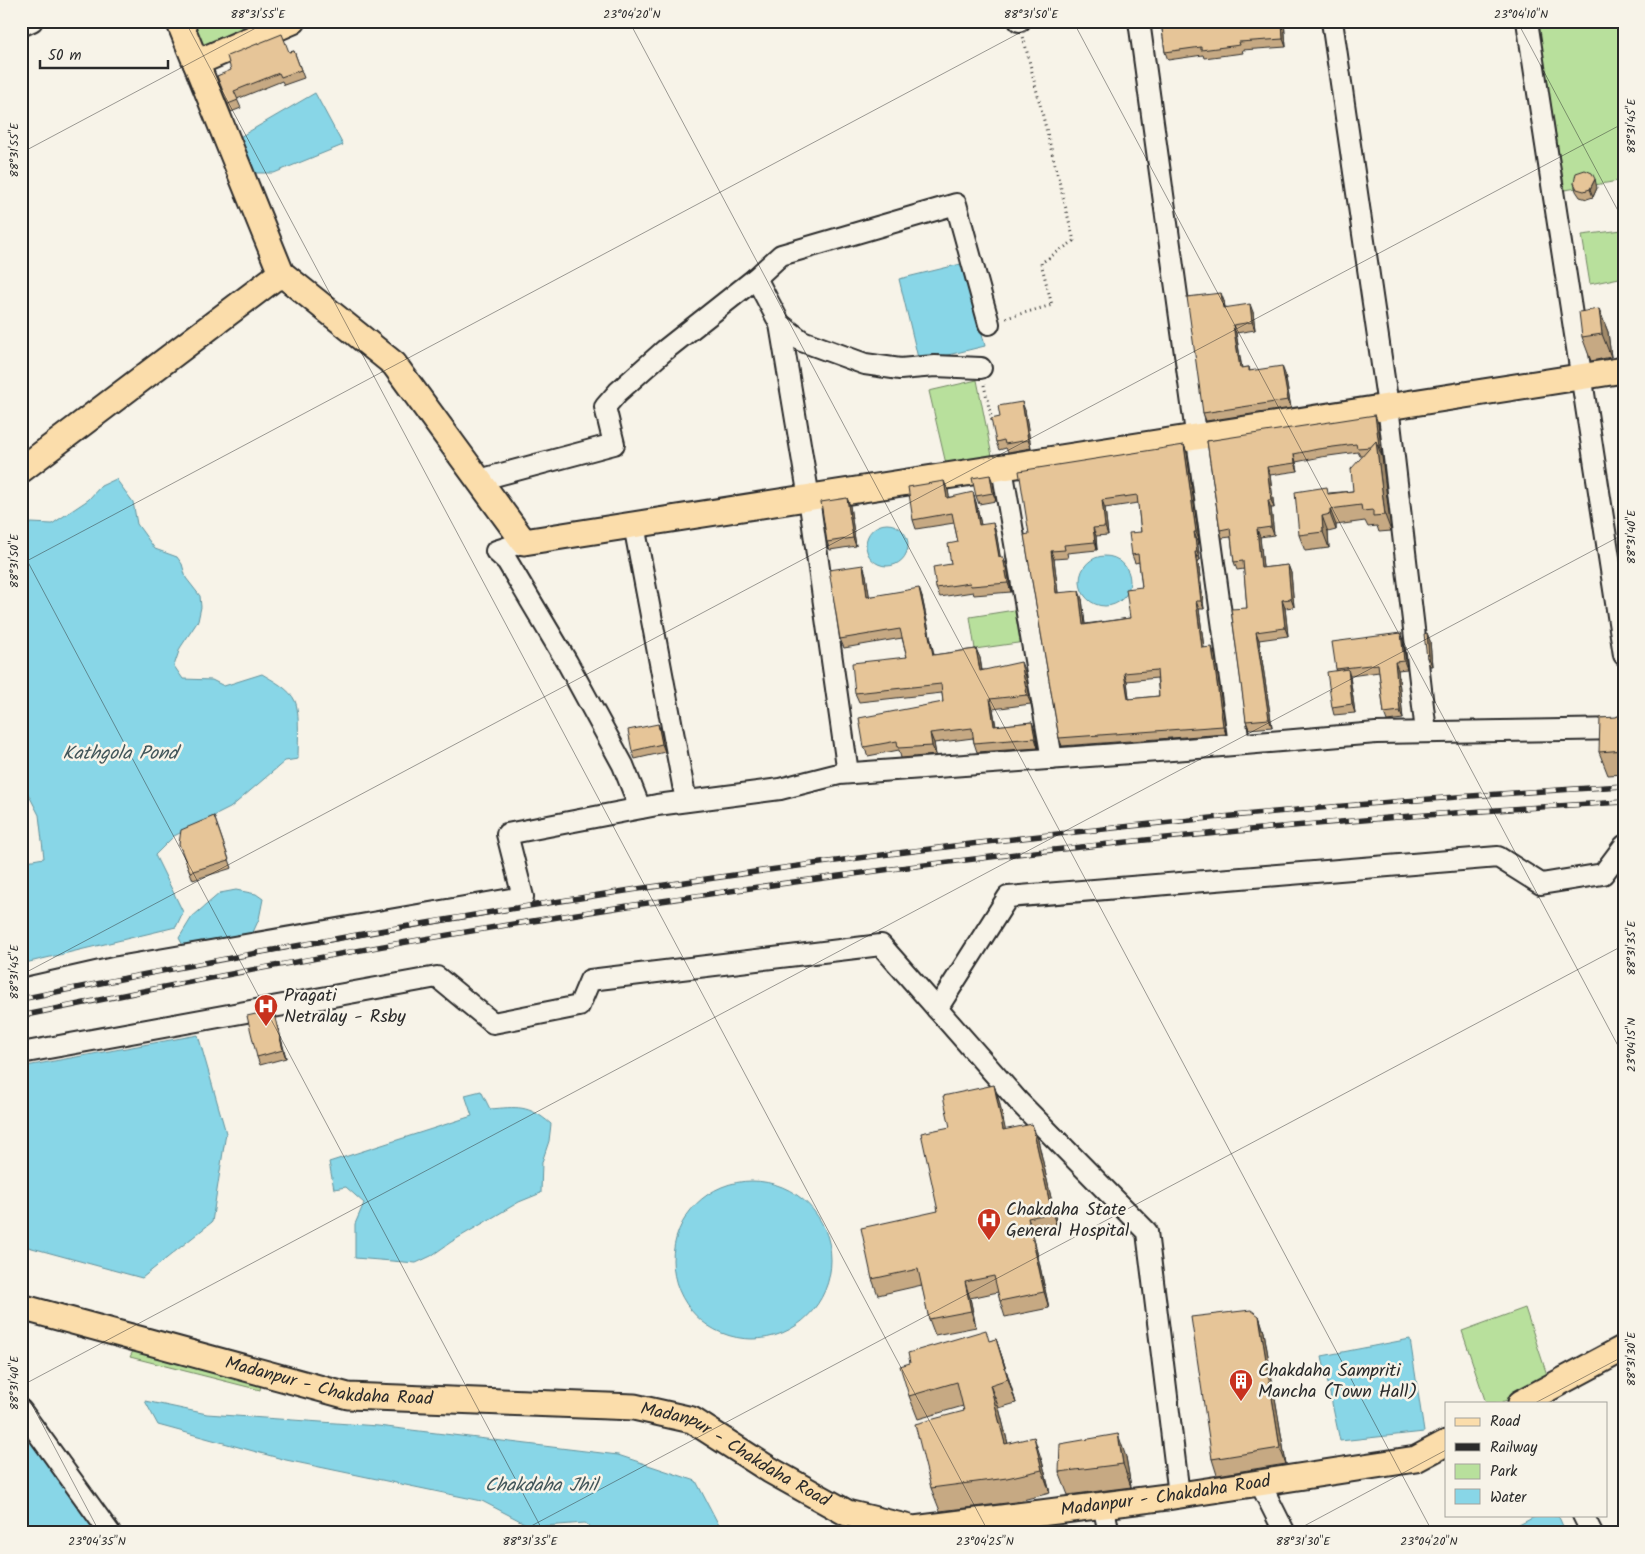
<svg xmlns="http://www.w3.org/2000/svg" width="1645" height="1554" viewBox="0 0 1645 1554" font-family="Kalam,sans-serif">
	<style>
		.green { fill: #b8e09c; stroke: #728664 }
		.water { fill: #88d6e7; stroke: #63929c }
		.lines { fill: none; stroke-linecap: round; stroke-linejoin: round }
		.minor-casing { stroke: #2b2b2b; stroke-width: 24 }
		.major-casing { stroke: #2b2b2b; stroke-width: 29 }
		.path { stroke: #2b2b2b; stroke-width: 3; stroke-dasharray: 1 4; stroke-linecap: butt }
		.minor { stroke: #f7f3e8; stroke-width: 20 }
		.major { stroke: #fbddab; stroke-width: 25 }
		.rail-casing { stroke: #2b2b2b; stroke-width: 5.5 }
		.rail { stroke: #f7f3e8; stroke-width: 4; stroke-dasharray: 11; stroke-linecap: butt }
		.wall { fill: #c6a983; stroke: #2b2b2b; fill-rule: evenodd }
		.shaded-wall { fill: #a18a6a; stroke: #2b2b2b }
		.building { fill: #e6c598; stroke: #2b2b2b; fill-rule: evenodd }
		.ticks { fill: none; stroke: #2b2b2b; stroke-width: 1; stroke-opacity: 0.45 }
		.labels { text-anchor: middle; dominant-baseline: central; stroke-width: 5; stroke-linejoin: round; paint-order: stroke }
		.poi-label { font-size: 18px; fill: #2b2b2b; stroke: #f7f3e8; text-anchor: start }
		.street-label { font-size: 18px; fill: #2b2b2b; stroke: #f7f3e8 }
		.water-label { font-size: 19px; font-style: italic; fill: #42565a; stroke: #f7f3e8 }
		.neatline { fill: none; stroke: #2b2b2b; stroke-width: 2 }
		.ticks-label { font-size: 12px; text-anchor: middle; fill: #2b2b2b }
	</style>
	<rect width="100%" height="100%" fill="#f7f3e8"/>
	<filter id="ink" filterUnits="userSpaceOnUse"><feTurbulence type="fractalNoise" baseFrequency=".02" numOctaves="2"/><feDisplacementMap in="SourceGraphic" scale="10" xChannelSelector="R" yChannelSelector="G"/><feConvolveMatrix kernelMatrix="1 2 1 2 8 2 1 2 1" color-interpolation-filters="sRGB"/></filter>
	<g filter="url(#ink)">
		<g class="green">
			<polygon points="203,21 264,21 198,59 186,28"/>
			<polygon points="1537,21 1624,21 1624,180 1565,190"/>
			<polygon points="1622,230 1624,277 1590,284 1582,235"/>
			<polygon points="977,380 992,456 946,464 929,391"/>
			<polygon points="1027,608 1032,641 975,649 970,617"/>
			<polygon points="1525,1308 1550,1384 1499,1403 1486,1403 1462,1331"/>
			<polygon points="137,1343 262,1378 260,1390 130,1357"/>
		</g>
		<g class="water">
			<polygon points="315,93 343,145 274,173 250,173 238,138"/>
			<polygon points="965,263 985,346 919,362 899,279"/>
			<path d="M116,479L133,502L137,524L155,549L177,557L182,564L186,578L200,596L201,607L198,621L180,648L174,666L183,679L212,680L224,686L262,674C272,680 290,689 295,701C300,711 298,747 298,759L285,761L230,808L174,836L155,855L183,912L176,927L21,964V862L44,858L39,815L21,780V533L31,523L52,524L88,500L101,486Z"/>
			<circle cx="887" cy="545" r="21"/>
			<circle cx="1105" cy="581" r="25"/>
			<polygon points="236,890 256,894 263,899 259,919 250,939 186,951 179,938 192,917 220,893"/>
			<polygon points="198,1035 226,1133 212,1222 142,1278 21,1245 21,1067"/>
			<path d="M481,1091L490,1109C517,1107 528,1104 551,1124L549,1141L542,1162L541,1193L519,1202L451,1242L431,1256L416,1263L355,1258V1224L364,1203L346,1187L334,1189L329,1162L472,1116L465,1095Z"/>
			<circle cx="752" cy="1260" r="79"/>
			<polygon points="1410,1339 1424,1432 1340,1441 1322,1356"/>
			<polygon points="145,1401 207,1414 378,1426 618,1455 696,1481 723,1533 599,1533 585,1523 532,1527 482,1501 286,1460 158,1425"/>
			<polygon points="25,1434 39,1438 103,1533 21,1533 21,1436"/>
			<polygon points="1538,1515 1558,1515 1566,1533 1504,1533"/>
		</g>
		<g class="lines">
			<g class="minor-casing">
				<g id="minor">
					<polyline points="1019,21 1020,21"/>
					<polyline points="1139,21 1239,744"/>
					<polyline points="1332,21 1388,406 1426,732"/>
					<polyline points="1527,21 1624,655"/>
					<polyline points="21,26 32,21"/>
					<polyline points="756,278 780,324"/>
					<polyline points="1002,468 1052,759"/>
					<polyline points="479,480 614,444 605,407 618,392 665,350 756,278 781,255 956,204 989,324"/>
					<polyline points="634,525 686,801"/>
					<polyline points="524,542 496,551 507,561 567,662 623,765 640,808"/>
					<polyline points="848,773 809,498 780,324 802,341 865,364 900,369 935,366 981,368"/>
					<polyline points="21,989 118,967 523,897 507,834 657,805 780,789 839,774 1186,749 1376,733 1624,729"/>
					<polyline points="937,1009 1008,897 1498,857 1541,884 1603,874 1624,846"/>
					<polyline points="21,1053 437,977 493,1023 579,1006 590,980 881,945 1019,1102 1147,1232 1179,1495"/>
					<polyline points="21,1410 110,1533"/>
					<polyline points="1260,1483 1285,1533"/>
					<polyline points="1103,1505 1109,1533"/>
					<polyline points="1583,1515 1592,1533"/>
				</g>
			</g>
			<g class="major-casing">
				<g id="major">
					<polyline points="179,21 281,273 394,364 524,542 1624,370"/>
					<polyline points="196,63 293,21"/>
					<polyline points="21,470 281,273"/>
					<path id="s1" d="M21,1307L348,1396L634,1407L692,1420L770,1470L847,1513L914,1529L1167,1497L1416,1459L1446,1443"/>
					<polyline points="1521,1403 1624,1348"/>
				</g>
			</g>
			<g class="path">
				<polyline points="1006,318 1052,305 1041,263 1074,241 1023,36"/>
				<polyline points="984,385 992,421"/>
			</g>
			<use href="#minor" class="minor"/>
			<use href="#major" class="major"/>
			<g class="rail-casing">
				<g id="rail">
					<path d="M21,999C550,890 1085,817 1624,786"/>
					<path d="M21,1016C549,905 1085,832 1624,802"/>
				</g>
			</g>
			<use href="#rail" class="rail"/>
		</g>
		<g class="wall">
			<polygon points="1161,21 1284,21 1286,47 1242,50 1243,53 1204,58 1203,55 1168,60 1165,52"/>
			<polygon points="294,51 304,78 284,85 282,81 237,99 241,108 231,112 217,76"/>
			<polygon points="1574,183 1597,188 1593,197 1587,199 1580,197 1576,191"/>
			<polygon points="1224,301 1225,307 1253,312 1255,330 1236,333 1242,368 1249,367 1250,371 1285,374 1291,408 1206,421 1203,413"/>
			<polygon points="1599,309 1608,332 1611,357 1591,361 1582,337"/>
			<polygon points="1025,410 1031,448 1008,452 1006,448 999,450 996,442 1000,417"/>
			<polygon points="1378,423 1382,454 1381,454 1382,457 1391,531 1379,532 1377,526 1368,527 1365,521 1336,525 1336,530 1328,532 1329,548 1305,551 1299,535 1329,493 1353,491 1363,456 1360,456 1358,452 1321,457 1296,462 1298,471 1270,475 1274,508 1271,508 1274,535 1260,537 1263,568 1288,565 1291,573 1294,607 1285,608 1288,636 1259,640 1272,727 1249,729 1246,721 1247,608 1244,569 1237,570 1234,562 1231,537 1222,538 1220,530 1207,441"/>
			<path d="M1184,445L1187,453L1199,540H1197L1200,560L1198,561L1204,609H1199L1204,648L1215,655L1226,734L1062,746L1059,738L1029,534ZM1138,503L1141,532L1132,555L1135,563L1139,562L1142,587L1130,618L1085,624L1082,599L1058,593L1054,559L1068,558L1067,553L1097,550L1096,536L1108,535L1105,508ZM1157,678L1159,696L1129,699L1127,681Z"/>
			<polygon points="993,483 996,501 979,504 976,496"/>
			<polygon points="948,490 949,497 976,502 981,525 996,532 1000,557 1007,566 1011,592 974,595 973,592 940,597 936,588 951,564 958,542 954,523 916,529 913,520"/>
			<polygon points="847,498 850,506 856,546 830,550 827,542"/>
			<polygon points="863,565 866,575 869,596 922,597 934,655 976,649 980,658 982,670 1025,672 1031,704 993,709 996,726 1032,722 1035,731 1038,748 977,752 974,743 973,738 934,743 936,755 901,758 899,750 868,756 864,747 943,702 942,693 859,702 855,693 907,657 902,638 844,648 840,639"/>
			<polygon points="1427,633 1430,641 1432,666 1430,666 1427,658"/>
			<polygon points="1403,641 1407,669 1398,670 1403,719 1387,721 1384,713 1379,672 1350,676 1355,713 1334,715 1332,707 1337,671 1336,669"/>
			<polygon points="1624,713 1624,774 1608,775 1599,752 1616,717"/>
			<polygon points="658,724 661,732 665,752 635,759 632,751"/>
			<polygon points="214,816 232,868 193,880 179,844"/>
			<polygon points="273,1010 276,1019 286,1058 260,1065 257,1057"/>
			<polygon points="994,1085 999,1101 1005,1130 1038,1140 1058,1229 1033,1234 1049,1308 1005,1317 1000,1301 998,1292 970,1298 976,1327 935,1335 929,1319 922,1285 878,1295 872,1279 938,1211 950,1127"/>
			<polygon points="1259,1316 1264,1332 1286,1464 1217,1475 1212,1459"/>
			<polygon points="996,1339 1004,1363 1016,1403 999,1408 1008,1444 1042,1461 1050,1493 1015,1502 940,1511 931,1488 964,1411 963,1406 918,1419 909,1396 990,1341"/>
			<polygon points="1126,1457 1131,1487 1068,1495 1059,1472"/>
		</g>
		<g class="shaded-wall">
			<polygon points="1282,21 1284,21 1286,47 1283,39"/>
			<polygon points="1595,179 1597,188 1593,197 1590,189"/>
			<polygon points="1221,293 1224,301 1226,316 1223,308"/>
			<polygon points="1250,304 1253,312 1255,330 1252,322"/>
			<polygon points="1599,309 1608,332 1611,357 1602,334"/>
			<polygon points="1233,325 1236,333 1243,376 1240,368"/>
			<polygon points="1282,366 1285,374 1291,408 1288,400"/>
			<polygon points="1022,402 1025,410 1031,448 1028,440"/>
			<polygon points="1375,415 1378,423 1382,454 1379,446"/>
			<polygon points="1376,441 1382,457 1391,531 1385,515"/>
			<polygon points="1184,445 1187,453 1199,540 1196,532"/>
			<polygon points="1294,454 1296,462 1298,471 1295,463"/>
			<polygon points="1267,467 1270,475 1274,508 1271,500"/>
			<polygon points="990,475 993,483 996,501 993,493"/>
			<polygon points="944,481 948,490 951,507 947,498"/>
			<polygon points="973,492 976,502 983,534 979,525"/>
			<polygon points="847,498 850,506 856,546 853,538"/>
			<polygon points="1102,500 1105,508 1108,535 1105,527"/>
			<polygon points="1268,500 1271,508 1274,535 1271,527"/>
			<polygon points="1330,509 1336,525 1336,530 1330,514"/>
			<polygon points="1322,516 1328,532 1329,548 1323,532"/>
			<polygon points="993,523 996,532 1002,566 999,557"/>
			<polygon points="1093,528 1096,536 1097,550 1095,542"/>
			<polygon points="1257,529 1260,537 1264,576 1261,568"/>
			<polygon points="1194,532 1197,540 1200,560 1197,552"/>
			<polygon points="1051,551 1054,559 1059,601 1056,593"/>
			<polygon points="1195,552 1198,561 1204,609 1201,601"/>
			<polygon points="1003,557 1007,566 1011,592 1008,583"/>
			<polygon points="863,565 866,575 871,606 867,597"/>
			<polygon points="1288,565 1291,573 1294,607 1291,599"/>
			<polygon points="919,588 922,597 936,665 933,655"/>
			<polygon points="1079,591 1082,599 1086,633 1083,625"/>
			<polygon points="1282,600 1285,608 1288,636 1285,628"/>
			<polygon points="1196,601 1199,609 1205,656 1202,648"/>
			<polygon points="1256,632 1259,640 1272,727 1269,719"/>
			<polygon points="1401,633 1403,641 1407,669 1404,661"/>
			<polygon points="1427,633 1430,641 1432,666 1429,658"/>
			<polygon points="1212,647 1215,655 1226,734 1223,726"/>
			<polygon points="976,649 980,658 983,680 980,671"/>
			<polygon points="1021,662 1025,672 1031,704 1027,695"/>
			<polygon points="1395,662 1398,670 1403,719 1400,711"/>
			<polygon points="1348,669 1350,677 1355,713 1352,704"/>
			<polygon points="1124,673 1127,681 1130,707 1128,699"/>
			<polygon points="990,699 993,709 997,736 994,726"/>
			<polygon points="1032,722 1035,731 1038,748 1035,738"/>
			<polygon points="658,724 661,732 665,752 662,744"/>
			<polygon points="930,733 934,743 936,755 932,746"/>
			<polygon points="273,1010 276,1019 286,1058 283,1050"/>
			<polygon points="994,1085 999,1101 1009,1146 1003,1130"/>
			<polygon points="1032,1124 1038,1140 1058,1229 1052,1213"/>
			<polygon points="1028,1218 1033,1234 1049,1308 1044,1292"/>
			<polygon points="965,1282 970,1298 976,1327 971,1311"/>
			<polygon points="1259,1316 1264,1332 1286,1464 1280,1448"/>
			<polygon points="996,1339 1004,1363 1016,1403 1008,1379"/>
			<polygon points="990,1385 999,1408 1014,1468 1005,1444"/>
			<polygon points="1118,1434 1126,1457 1131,1487 1123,1464"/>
			<polygon points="1034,1437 1042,1461 1050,1493 1042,1470"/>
		</g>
		<g class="building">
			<polygon points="1161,21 1282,21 1283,39 1239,42 1240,45 1201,50 1201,47 1165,52"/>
			<polygon points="282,34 289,52 294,51 301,70 281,77 279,73 234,91 238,100 228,104 217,76 231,70 227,56"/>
			<polygon points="1585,170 1592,173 1595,179 1590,189 1584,191 1577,189 1574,183 1576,173"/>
			<polygon points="1624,172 1624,196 1620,173"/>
			<polygon points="1221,293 1223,308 1250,304 1252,322 1233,325 1240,368 1249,367 1249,371 1282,366 1288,400 1203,413 1187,297"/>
			<polygon points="1599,309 1602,334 1582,337 1579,312"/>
			<polygon points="1022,402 1028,440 1005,444 1004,440 996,442 991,419 1000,417 998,406"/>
			<polygon points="1375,415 1379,446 1378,446 1376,441 1371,447 1357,448 1356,444 1318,449 1294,454 1295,463 1267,467 1271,500 1268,500 1271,527 1257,529 1261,568 1288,565 1291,599 1282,600 1285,628 1256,632 1269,719 1246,721 1231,609 1247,608 1243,561 1234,562 1230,528 1220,530 1207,441"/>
			<polygon points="1376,441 1385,515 1373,516 1373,510 1362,511 1361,505 1330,509 1330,514 1322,516 1323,532 1299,535 1295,492 1327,487 1328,494 1353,491 1351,469"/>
			<path d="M1184,445L1196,532H1194L1197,552H1195L1201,601H1196L1202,648L1212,647L1223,726L1059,738L1024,535L1029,534L1019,471ZM1137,495L1141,532L1129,533L1132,555L1138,554L1142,587L1126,589L1130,618L1083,625L1079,591L1056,593L1051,551L1065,550L1064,545L1095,542L1093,528L1105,527L1102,500ZM1157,670L1159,696L1128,699L1124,673Z"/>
			<polygon points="990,475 993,493 976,496 972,478"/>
			<polygon points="944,481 947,498 973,492 979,525 993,523 999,557 1003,557 1008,583 971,586 970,583 936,588 933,567 951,564 948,544 958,542 952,513 913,520 908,487"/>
			<polygon points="847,498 853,538 827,542 821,502"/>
			<polygon points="863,565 867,597 919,588 933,655 976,649 980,671 1021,662 1027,695 990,699 994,726 1032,722 1035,738 974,743 972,728 930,733 932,746 898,748 897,741 864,747 859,718 943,702 941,684 855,693 852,663 907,657 900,629 840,639 829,570"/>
			<polygon points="1401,633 1404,661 1395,662 1400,711 1384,713 1378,664 1336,669 1332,642"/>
			<polygon points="1427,633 1429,658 1427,658 1424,634"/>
			<polygon points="1348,669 1352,704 1332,707 1327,672"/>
			<polygon points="1624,713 1624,750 1599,752 1600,718 1616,717"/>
			<polygon points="658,724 662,744 632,751 628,730"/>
			<polygon points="214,816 229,860 190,872 179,844 181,830"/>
			<polygon points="273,1010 283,1050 257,1057 247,1016"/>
			<polygon points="994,1085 1003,1130 1032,1124 1052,1213 1028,1218 1044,1292 1000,1301 994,1276 965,1282 971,1311 929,1319 918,1269 872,1279 861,1228 938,1211 921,1133 950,1127 943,1096"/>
			<polygon points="1251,1310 1259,1316 1280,1448 1212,1459 1191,1317"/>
			<polygon points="986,1330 989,1341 996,1339 1008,1379 990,1385 1005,1444 1034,1437 1042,1470 1007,1478 931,1488 915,1424 964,1411 957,1382 909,1396 900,1366 910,1363 908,1353"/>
			<polygon points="1118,1434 1123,1464 1059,1472 1060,1444"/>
		</g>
	</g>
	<path class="ticks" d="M185,21L989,1533M629,21L1433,1533M1073,21L1624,1057M1517,21L1624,222M21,153L269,21M21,549L544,1533M21,564L1042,21M21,975L1624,123M21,1384L100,1533M21,1386L1624,534M1535,1403L1624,1356M518,1533L1624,945M1291,1533L1446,1450"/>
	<defs>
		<g id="hospital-pin" transform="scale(1.25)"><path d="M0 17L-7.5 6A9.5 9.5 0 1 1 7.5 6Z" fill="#c8321e" stroke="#f7f3e8"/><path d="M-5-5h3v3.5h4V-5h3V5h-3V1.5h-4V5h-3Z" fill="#fff"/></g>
		<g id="building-pin" transform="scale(1.25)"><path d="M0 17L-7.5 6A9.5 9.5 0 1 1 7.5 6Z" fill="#c8321e" stroke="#f7f3e8"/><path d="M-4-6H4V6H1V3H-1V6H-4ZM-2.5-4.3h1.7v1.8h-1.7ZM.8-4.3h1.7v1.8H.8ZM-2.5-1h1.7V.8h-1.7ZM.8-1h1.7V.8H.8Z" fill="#fff"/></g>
	</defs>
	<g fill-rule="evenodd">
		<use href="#hospital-pin" x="266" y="1006"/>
		<use href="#hospital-pin" x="989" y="1220"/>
		<use href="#building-pin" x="1241" y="1381"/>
	</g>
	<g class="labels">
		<g class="poi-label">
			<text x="284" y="996">Pragati<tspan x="284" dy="21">Netralay - Rsby</tspan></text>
			<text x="1006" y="1210">Chakdaha State<tspan x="1006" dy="21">General Hospital</tspan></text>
			<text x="1258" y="1371">Chakdaha Sampriti<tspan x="1258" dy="21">Mancha (Town Hall)</tspan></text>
		</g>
		<g class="street-label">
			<text stroke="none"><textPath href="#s1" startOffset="318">Madanpur - Chakdaha Road</textPath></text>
			<text stroke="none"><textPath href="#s1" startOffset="738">Madanpur - Chakdaha Road</textPath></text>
			<text stroke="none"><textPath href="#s1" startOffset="1188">Madanpur - Chakdaha Road</textPath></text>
		</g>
		<g class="water-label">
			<text x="120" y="754">Kathgola Pond</text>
			<text x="541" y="1486">Chakdaha Jhil</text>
		</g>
	</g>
	<rect width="1645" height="1554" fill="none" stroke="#f7f3e8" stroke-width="55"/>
	<rect x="1445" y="1402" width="162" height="115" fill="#f7f3e8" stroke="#a5a39c"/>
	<rect x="1455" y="1418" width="25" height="8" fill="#fbddab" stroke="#a5a39c"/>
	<text x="1490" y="1426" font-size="15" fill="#2b2b2b">Road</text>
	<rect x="1455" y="1443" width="25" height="8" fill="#2b2b2b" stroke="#a5a39c"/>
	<text x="1490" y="1452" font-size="15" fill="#2b2b2b">Railway</text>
	<rect x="1455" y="1464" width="25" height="15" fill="#b8e09c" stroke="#a5a39c"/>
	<text x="1490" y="1476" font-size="15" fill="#2b2b2b">Park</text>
	<rect x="1455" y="1489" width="25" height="15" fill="#88d6e7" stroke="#a5a39c"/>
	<text x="1490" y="1502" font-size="15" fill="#2b2b2b">Water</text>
	<path d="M40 60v8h128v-8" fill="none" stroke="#2b2b2b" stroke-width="2.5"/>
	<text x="48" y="60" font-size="15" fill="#2b2b2b" stroke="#f7f3e8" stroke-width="4" paint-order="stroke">50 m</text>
	<rect x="28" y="28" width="1590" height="1498" class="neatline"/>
	<g class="ticks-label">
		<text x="258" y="18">88°31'55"E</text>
		<text x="632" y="18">23°04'20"N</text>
		<text x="1031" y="18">88°31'50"E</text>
		<text x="1521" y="18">23°04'10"N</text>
		<text transform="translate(1631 126) rotate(-90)" y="4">88°31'45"E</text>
		<text transform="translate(14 150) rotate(-90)" y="4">88°31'55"E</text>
		<text transform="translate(1631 537) rotate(-90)" y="4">88°31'40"E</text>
		<text transform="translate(14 561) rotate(-90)" y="4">88°31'50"E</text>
		<text transform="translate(1631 948) rotate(-90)" y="4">88°31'35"E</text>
		<text transform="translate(14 972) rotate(-90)" y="4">88°31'45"E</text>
		<text transform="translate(1631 1045) rotate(-90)" y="4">23°04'15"N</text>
		<text transform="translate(1631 1359) rotate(-90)" y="4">88°31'30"E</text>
		<text transform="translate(14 1383) rotate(-90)" y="4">88°31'40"E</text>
		<text x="97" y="1545">23°04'35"N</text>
		<text x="530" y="1545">88°31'35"E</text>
		<text x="985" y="1545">23°04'25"N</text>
		<text x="1303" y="1545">88°31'30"E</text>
		<text x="1429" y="1545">23°04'20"N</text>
	</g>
</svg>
